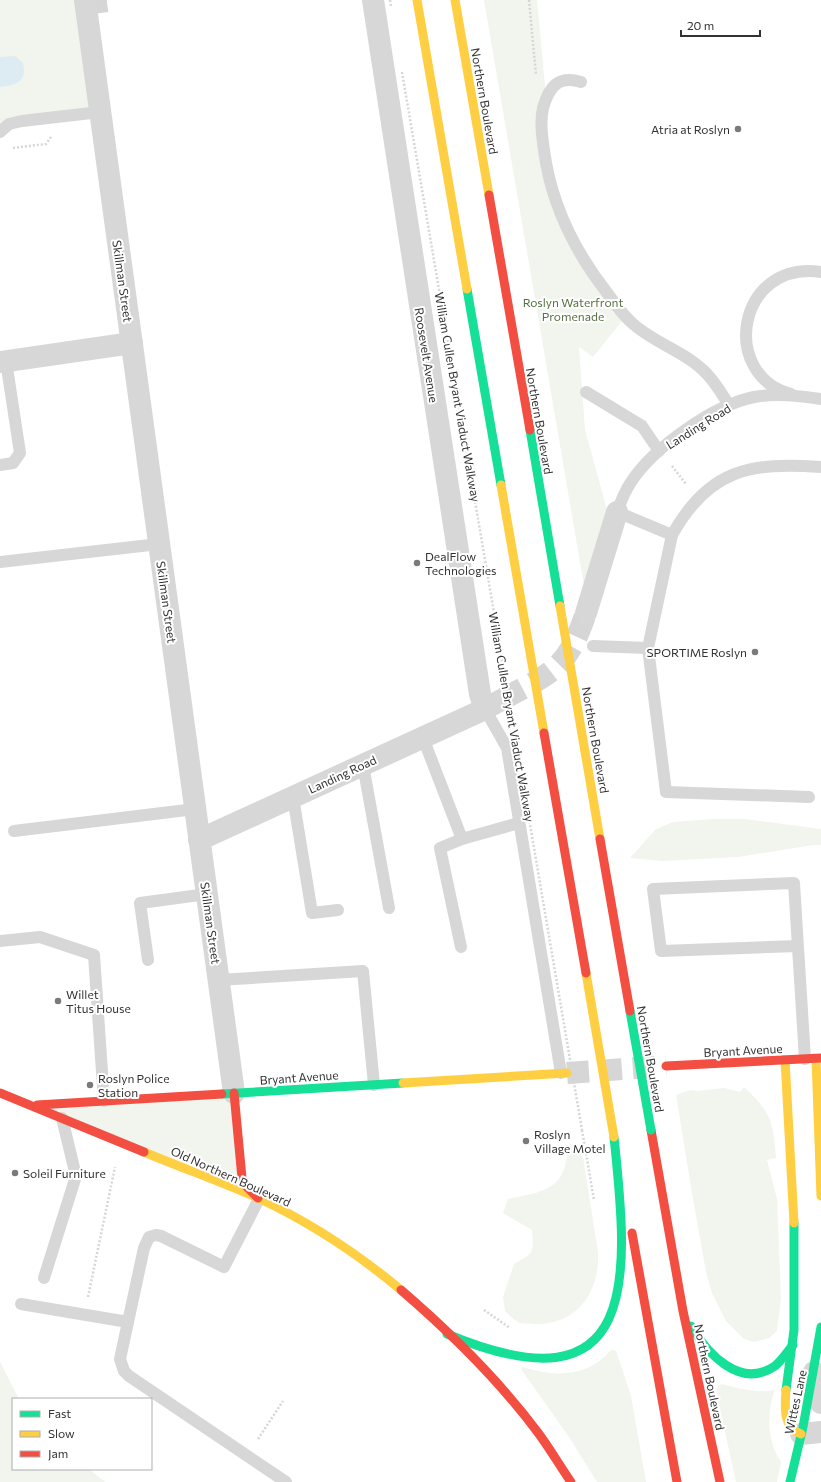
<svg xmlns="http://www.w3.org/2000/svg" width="821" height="1482" viewBox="0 0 821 1482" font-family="Commissioner,sans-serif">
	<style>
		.green { fill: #f1f5ed }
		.water { fill: #ddebf3 }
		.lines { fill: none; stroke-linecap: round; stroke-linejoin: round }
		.street-tunnel { stroke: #d6d6d6; stroke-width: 22; stroke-dasharray: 22 11; stroke-linecap: butt }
		.secondary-tunnel { stroke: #d6d6d6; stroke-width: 22; stroke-dasharray: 22 11; stroke-linecap: butt }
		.path { stroke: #d6d6d6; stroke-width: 2.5; stroke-dasharray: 2 2; stroke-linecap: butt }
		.lane { stroke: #d7d7d7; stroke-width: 12 }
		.street { stroke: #d7d7d7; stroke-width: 22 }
		.fast { stroke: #16e098; stroke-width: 9 }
		.slow { stroke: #ffcf43; stroke-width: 9 }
		.jam { stroke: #f24e42; stroke-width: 9 }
		.path-bridge { stroke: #d6d6d6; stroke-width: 2.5; stroke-dasharray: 2 2; stroke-linecap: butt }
		.fast-bridge { stroke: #16e098; stroke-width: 9 }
		.slow-bridge { stroke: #ffcf43; stroke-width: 9 }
		.jam-bridge { stroke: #f24e42; stroke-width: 9 }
		.poi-dot { fill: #7a7a7a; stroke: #fff; stroke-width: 1.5 }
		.labels { text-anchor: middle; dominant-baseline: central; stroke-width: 4; stroke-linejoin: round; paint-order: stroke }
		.street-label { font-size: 12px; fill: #333; stroke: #fff }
		.poi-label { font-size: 12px; fill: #333; stroke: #fff; text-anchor: start }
		.park-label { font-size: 12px; fill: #56703f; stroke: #fff }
	</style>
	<rect width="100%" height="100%" fill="#fff"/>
	<g class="green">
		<polygon points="0,0 85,0 100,112 0,128"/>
		<polygon points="484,0 537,0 546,97 542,136 569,234 626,316 593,357 579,347 585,430 612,528 588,609"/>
		<polygon points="714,819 744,819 821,829 821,845 813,845 738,857 662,861 630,858 656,829 673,822"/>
		<path d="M744,1087C772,1113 773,1122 776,1158L767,1160L777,1199L781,1297L777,1331L769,1338L754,1342L744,1339L726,1321L712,1293L706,1272L692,1193L676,1095L690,1090L698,1091L724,1088L740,1092Z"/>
		<polygon points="234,1093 246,1186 32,1105"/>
		<path d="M570,1143L583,1157L598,1252C600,1292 577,1325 535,1324C531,1323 524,1324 520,1323C515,1321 509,1315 505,1311L503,1297L514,1264C534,1253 534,1253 532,1230L503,1213L508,1199C525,1195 551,1193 561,1176C566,1167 567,1153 570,1143Z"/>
		<path d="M611,1350L616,1351L631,1396L646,1482H597L569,1437L521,1369L523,1367C554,1377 587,1378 611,1350Z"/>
		<polygon points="0,1362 19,1399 13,1399 13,1469 89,1469 105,1482 0,1482"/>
		<path d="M722,1384C740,1389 757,1393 775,1390C766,1412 767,1442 781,1462L777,1482H736L716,1390L718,1386Z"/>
	</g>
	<path class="water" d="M15,56L23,63C27,82 17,85 0,87V57Z"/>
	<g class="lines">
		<g class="street-tunnel">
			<polyline points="85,4 115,0"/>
			<path d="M503,699C553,672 567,669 586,613"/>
		</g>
		<polyline class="secondary-tunnel" points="567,1073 666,1066"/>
		<g class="path">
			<polyline points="529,0 536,75"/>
			<polyline points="13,148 46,144 51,137"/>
			<polyline points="672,466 686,484"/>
			<polyline points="582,1130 594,1200"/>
			<polyline points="88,1297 115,1167"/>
			<polyline points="484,1310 510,1328"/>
			<polyline points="258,1439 283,1401"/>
		</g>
		<g class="lane">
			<path d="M581,82C558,75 549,87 543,108C540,122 542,136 544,150C551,204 575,252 608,294C615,304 622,314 631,322C653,343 685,351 706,373C715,382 722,394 729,405"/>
			<polyline points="0,132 9,124 22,121 100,112"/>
			<polyline points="586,392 642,426 659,451"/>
			<path d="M791,394C719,375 737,260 821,272"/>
			<polyline points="0,465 13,463 20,453 6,361"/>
			<path d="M672,535C709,469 750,462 821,467"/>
			<polyline points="0,562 159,544"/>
			<polyline points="593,646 648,648"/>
			<polyline points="485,709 507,748 561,1073"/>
			<polyline points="423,738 462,839 519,823"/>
			<polyline points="363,765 389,908"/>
			<polyline points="293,797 312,913 338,910"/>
			<path d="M809,797L666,792L648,648L672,535L617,512C621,501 625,491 631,482C654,447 714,405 754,397C776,393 800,396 821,399"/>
			<polyline points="14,831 195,809"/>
			<polyline points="0,941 40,937 94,955 104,1101"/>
			<polyline points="798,946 661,951 653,889 794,883 805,1059"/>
			<polyline points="461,947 440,848 462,839"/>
			<polyline points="148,960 140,903 207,894"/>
			<polyline points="218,980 363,971 374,1085"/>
			<polyline points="259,1199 224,1267 161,1236 156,1235 149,1237 144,1248 120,1359 124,1371 129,1376 286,1482"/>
			<polyline points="44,1278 76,1176 62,1118"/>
			<polyline points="21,1304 128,1322"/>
		</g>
		<g class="street">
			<polyline points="85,0 234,1093"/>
			<polyline points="373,0 480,694 485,709"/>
			<polyline points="0,362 132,343"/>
			<polyline points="586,613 617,512"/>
			<polyline points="199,840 485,709 503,699"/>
			<polyline points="814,1372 817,1392 821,1403"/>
			<polyline points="801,1434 821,1432"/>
		</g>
		<g class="fast">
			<polyline points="222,1094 403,1083"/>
			<path d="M691,1326C707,1353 740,1390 775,1366C782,1360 787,1352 793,1345"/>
			<path d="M447,1334C641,1415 629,1278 614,1137"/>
			<polyline points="786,1390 794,1330 794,1223"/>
			<polyline points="790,1482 803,1427 821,1327"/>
		</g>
		<g class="slow">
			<polyline points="816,1059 821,1196"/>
			<polyline points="785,1060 794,1223"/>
			<polyline points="403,1083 567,1073"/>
			<path d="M144,1152C182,1168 222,1182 260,1199C311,1223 358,1254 401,1290"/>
			<path d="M786,1390C785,1406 782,1427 801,1434"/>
		</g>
		<g class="jam">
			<polyline points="666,1066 821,1058"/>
			<polyline points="0,1093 144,1152"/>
			<polyline points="234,1093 242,1178 246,1186 258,1198"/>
			<polyline points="37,1105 222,1094"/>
			<polyline points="651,1130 683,1311 720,1482"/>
			<polyline points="632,1233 677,1482"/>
			<path d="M401,1290C451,1333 499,1380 539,1434C550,1449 560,1466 571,1482"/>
		</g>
		<g class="path-bridge">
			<polyline points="390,0 391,6"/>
			<polyline points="402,72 582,1130"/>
		</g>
		<g class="fast-bridge">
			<polyline points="467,289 501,485"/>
			<polyline points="530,430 560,606"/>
			<polyline points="630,1011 651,1130"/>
		</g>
		<g class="slow-bridge">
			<polyline points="417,0 467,289"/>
			<polyline points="455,0 489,195"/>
			<polyline points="501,485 544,733"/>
			<polyline points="560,606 600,839"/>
			<polyline points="586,973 614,1137"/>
		</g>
		<g class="jam-bridge">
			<polyline points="489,195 530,430"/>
			<polyline points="544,733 586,973"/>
			<polyline points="600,839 630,1011"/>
		</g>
	</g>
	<g class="poi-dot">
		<circle cx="738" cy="129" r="4"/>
		<circle cx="417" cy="563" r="4"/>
		<circle cx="755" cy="652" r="4"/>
		<circle cx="58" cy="1001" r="4"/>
		<circle cx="90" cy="1085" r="4"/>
		<circle cx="526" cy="1141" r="4"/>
		<circle cx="15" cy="1173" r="4"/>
	</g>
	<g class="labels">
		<g class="street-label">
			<text transform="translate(485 101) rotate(80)">Northern Boulevard</text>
			<text transform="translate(123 281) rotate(82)">Skillman Street</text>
			<text transform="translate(427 355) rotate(81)">Roosevelt Avenue</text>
			<text transform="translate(458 397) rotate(80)">William Cullen Bryant Viaduct Walkway</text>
			<text transform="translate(540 421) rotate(80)">Northern Boulevard</text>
			<text transform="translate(698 426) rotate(-32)">Landing Road</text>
			<text transform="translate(167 602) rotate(82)">Skillman Street</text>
			<text transform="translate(512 717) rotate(80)">William Cullen Bryant Viaduct Walkway</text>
			<text transform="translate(596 740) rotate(80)">Northern Boulevard</text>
			<text transform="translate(342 774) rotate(-25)">Landing Road</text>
			<text transform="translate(211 923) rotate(82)">Skillman Street</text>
			<text transform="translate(743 1050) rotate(-3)">Bryant Avenue</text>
			<text transform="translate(651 1059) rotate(80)">Northern Boulevard</text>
			<text transform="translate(299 1077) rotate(-4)">Bryant Avenue</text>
			<text transform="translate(231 1176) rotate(24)">Old Northern Boulevard</text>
			<text transform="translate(710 1377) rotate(78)">Northern Boulevard</text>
			<text transform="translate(795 1402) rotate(-78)">Wittes Lane</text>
		</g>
		<g class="poi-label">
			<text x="730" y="129" text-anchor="end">Atria at Roslyn</text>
			<text x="425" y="556">DealFlow<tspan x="425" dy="14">Technologies</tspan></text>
			<text x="747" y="652" text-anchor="end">SPORTIME Roslyn</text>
			<text x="66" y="994">Willet<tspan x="66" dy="14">Titus House</tspan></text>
			<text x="98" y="1078">Roslyn Police<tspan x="98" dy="14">Station</tspan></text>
			<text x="534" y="1134">Roslyn<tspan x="534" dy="14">Village Motel</tspan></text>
			<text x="23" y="1173">Soleil Furniture</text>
		</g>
		<g class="park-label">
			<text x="573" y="302">Roslyn Waterfront<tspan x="573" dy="14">Promenade</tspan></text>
		</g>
	</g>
	<rect x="12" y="1398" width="140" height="72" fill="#ffffff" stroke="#adadad"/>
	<rect x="20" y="1411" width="20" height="6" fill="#16e098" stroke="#adadad"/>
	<text x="48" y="1418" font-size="12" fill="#333333">Fast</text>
	<rect x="20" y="1431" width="20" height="6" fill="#ffcf43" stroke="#adadad"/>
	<text x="48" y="1438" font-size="12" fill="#333333">Slow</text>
	<rect x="20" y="1451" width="20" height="6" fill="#f24e42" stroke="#adadad"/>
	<text x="48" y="1458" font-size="12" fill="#333333">Jam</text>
	<path d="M681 30v6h79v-6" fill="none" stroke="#333333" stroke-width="2"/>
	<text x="687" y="30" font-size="12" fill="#333333" stroke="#ffffff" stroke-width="3" paint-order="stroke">20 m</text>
</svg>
